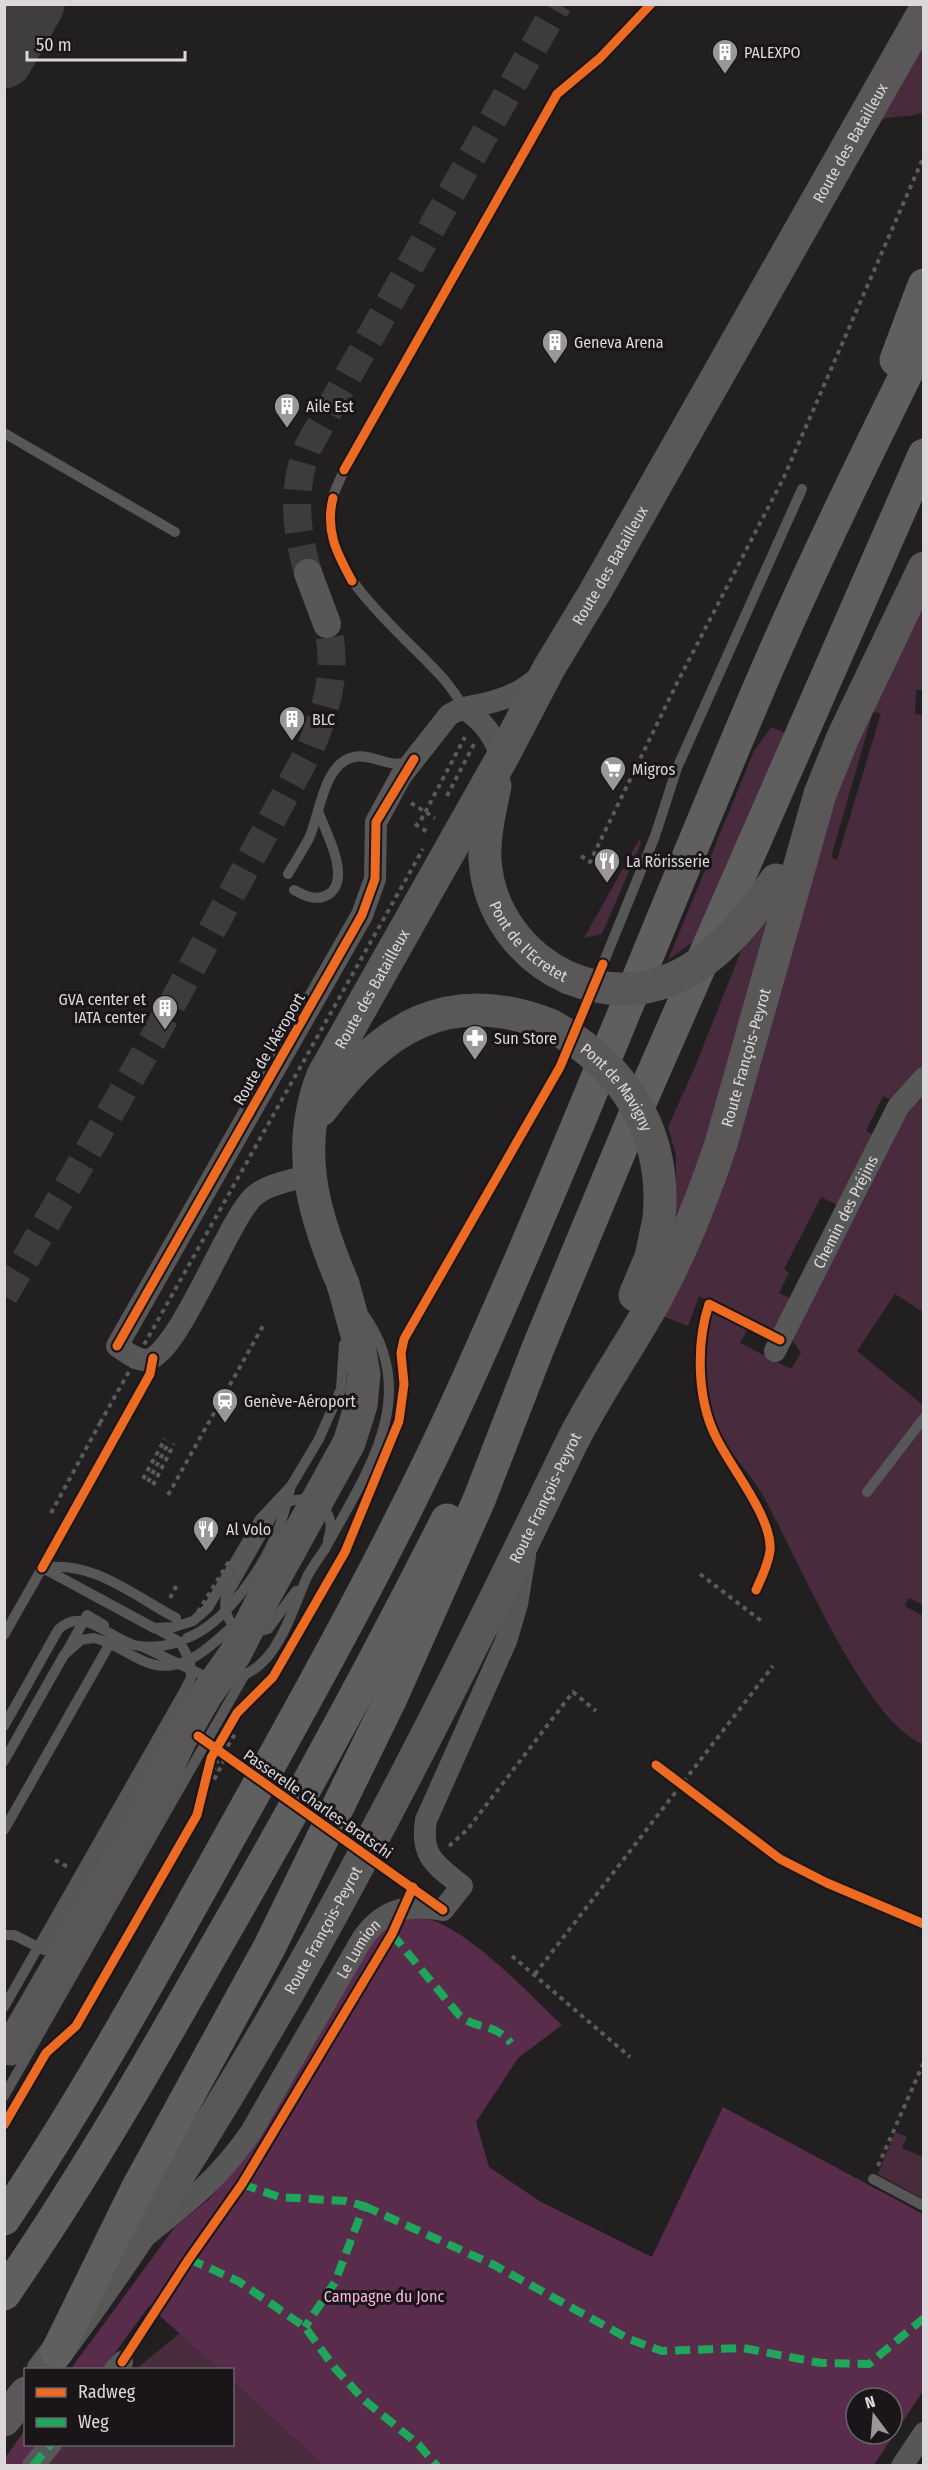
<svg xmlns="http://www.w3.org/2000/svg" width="928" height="2470" viewBox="0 0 928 2470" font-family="'Fira Sans Condensed',sans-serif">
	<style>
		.green { fill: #482c3e; fill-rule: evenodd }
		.forest { fill: #592c4b; fill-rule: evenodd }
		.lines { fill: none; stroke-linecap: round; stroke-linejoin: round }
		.taxiway { stroke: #403d3f; stroke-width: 57 }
		.tertiary-tunnel { stroke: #3e3b3d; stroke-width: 28; stroke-dasharray: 28 14; stroke-linecap: butt }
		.path { stroke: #5b595a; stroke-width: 4; stroke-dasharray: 4.5 4.5; stroke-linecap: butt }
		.service { stroke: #585758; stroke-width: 10 }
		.minor { stroke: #585758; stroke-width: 22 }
		.tertiary { stroke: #585758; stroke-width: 28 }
		.primary { stroke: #595758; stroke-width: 33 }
		.motorway { stroke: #605f60; stroke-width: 33 }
		.path-bridge { stroke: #5b595a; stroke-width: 4; stroke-dasharray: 4.5 4.5; stroke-linecap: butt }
		.service-bridge { stroke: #585758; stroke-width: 10 }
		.primary-bridge { stroke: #595758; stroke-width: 33 }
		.quiet { stroke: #20a55d; stroke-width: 8; stroke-dasharray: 15 8; stroke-linecap: butt }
		.cycleway-casing { stroke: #1a1518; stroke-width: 13 }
		.cycleway { stroke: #ed6a23; stroke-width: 9 }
		.labels { text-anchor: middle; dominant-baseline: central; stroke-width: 6; stroke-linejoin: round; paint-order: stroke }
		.poi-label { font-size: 16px; fill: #dbd7da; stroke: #1a1518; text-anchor: start }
		.street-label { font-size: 16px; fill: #dbd7da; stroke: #1a1518 }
		.park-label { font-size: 16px; fill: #fcb8e3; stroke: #1a1518 }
	</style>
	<rect width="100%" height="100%" fill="#221f21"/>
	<g class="green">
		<path d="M923,41V112C914,118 895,114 879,121Z"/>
		<path d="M923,594V690H916L915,714L924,715L923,1068L894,1101L883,1096L866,1131L874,1135L839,1206L821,1197L784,1269L789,1273L779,1293L792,1299L775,1329L770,1331L699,1296L688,1326L660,1315L838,779ZM873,712L881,713L837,860L831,857Z"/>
		<polygon points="771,727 785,733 698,938 668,960 754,751"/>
		<polygon points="639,840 641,843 602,934 584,938"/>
		<polygon points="769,917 720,1104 676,1221 676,1155 668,1127 695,1067 743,946"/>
		<path d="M923,1088V1312L895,1294L857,1351L923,1405V1605L909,1598L905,1606L923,1616V1744C865,1723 795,1551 762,1494C750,1472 728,1453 717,1430C703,1401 704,1345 709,1313L715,1311L748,1329L740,1343L791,1369L801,1353L793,1341L796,1330L866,1196L904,1112Z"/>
		<polygon points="895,2132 907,2137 902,2148 923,2157 923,2199 878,2174"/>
		<polygon points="180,2333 219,2369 135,2370"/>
		<polygon points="233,2382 323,2465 42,2466 59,2445 232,2444"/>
	</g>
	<g class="forest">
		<path d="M417,1916C463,1922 528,1993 562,2025L518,2058L476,2122L489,2167L541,2202L652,2257L723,2107L923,2214V2391L874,2465H323L233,2382L232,2370L219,2369L149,2306L103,2369L70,2370L175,2227L209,2199L249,2153L378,1933L393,1923ZM856,2398H892V2434H856Z"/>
		<polygon points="25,2430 26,2444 40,2445 22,2465 5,2466 5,2458"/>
	</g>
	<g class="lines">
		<polyline class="taxiway" points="4,60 36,4"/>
		<g class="tertiary-tunnel">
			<path d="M308,573C296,529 291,490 308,447L558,4"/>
			<path d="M4,1296L152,1041L311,747C328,704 338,670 327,624"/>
		</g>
		<g class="path">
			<polyline points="447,796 474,744"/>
			<polyline points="411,803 435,818"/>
			<polyline points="421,820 465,737"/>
			<polyline points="415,824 429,833"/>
			<polyline points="581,856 590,862 677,683 784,477 924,156"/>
			<polyline points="143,1479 165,1439"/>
			<polyline points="148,1482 169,1442"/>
			<polyline points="153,1485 174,1444"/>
			<polyline points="168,1495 264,1324"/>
			<polyline points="51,1513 100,1423"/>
			<polyline points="700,1574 764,1623"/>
			<path d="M756,1590C762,1577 768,1565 770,1551C773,1517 729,1466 715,1435C697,1398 696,1343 709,1304L763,1332"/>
			<polyline points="170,1598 178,1583"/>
			<polyline points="223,1754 235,1734 228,1730"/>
			<polyline points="214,1760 217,1762 209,1777 214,1780 226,1756"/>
			<polyline points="449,1846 467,1830 573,1692 596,1711"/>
			<polyline points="391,1874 411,1886"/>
			<polyline points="512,1956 630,2057"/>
			<polyline points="535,1974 773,1666"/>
			<polyline points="878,2166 924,2062"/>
			<polyline points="133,2346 189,2259 249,2173"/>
		</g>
		<g class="service">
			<polyline points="4,433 175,532"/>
			<path d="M465,709C457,697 450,685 440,675C402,633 330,579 329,518C328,502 338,485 344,470L557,94L600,58L651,4"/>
			<path d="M288,874C295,862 303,850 309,838C320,815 323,763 354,757C373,753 389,769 408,762"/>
			<path d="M294,890C305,896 317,902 329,894C352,878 325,831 318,811"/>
			<polyline points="603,964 655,836 677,768 802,489"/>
			<polyline points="867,1492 924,1418"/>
			<polyline points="78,1504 150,1374 153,1358"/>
			<polyline points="154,1628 174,1627 193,1621 208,1608 260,1519 291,1486 319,1439"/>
			<polyline points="157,1629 180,1642 190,1661"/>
			<path d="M239,1630C228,1622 223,1610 226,1597L275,1511C301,1486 341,1504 328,1540"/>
			<polyline points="254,1633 268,1629 296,1591"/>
			<polyline points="4,1635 62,1533"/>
			<polyline points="141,1646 211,1679"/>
			<polyline points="66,1653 87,1615 104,1625"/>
			<path d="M227,1679C276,1675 290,1614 307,1577C312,1567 319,1558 325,1549"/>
			<polyline points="4,1830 113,1638"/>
			<polyline points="4,1935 14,1935 44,1950 164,1739"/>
			<polyline points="4,2096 245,1674"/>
			<polyline points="873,2179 924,2206"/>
		</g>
		<g class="minor">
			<path d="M465,709C484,722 494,736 502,758"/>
			<path d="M309,1175C291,1181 267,1184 253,1197C227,1222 177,1358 146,1360C136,1360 126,1352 117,1346L362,915L375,879L376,822L401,776L449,715C462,706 480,706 495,701C514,696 527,688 541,675"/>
			<path id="s1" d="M775,1351L898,1107L924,1078"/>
			<path id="s2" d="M148,2234C191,2200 220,2177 251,2132L361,1941C381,1910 407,1903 443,1910L462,1886C436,1865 420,1857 426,1820L506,1641L517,1604L525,1556"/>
			<polyline points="115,2370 122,2362"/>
			<polyline points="33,2466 51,2444"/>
			<polyline points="902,2466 924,2433"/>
		</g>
		<polyline class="tertiary" points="308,573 327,624"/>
		<g class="primary">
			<path id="s3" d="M495,786C490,810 484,835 485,859C488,912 522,957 569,978"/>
			<path d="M321,1110C381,1028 448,985 550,1025"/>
			<path id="s4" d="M343,1284C313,1214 294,1149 323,1075L502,758L549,668L595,592L924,12"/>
			<polyline points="635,1295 651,1257 659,1219"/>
			<path id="s5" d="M43,2370C135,2250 214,2121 289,1991C390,1813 481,1630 570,1446C595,1395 628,1349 655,1300C682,1251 703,1197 721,1144L820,794L843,737L924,568"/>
			<polyline points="4,2420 26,2393"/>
		</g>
		<g class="motorway">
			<polyline points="896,360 924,285"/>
			<path d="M4,2219C88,2094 161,1960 234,1829C314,1685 395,1540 463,1390C569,1156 661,917 762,681C812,565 868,451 924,338"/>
			<path d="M4,2294C78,2187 143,2075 207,1962C291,1817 371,1670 447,1520"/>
			<polyline points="57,2352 137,2189 269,1948 391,1698 479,1500 538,1348 636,1112 924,455"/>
		</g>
		<g class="path-bridge">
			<polyline points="100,1423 423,849"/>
			<polyline points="198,1612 228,1563 242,1570"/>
			<polyline points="207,1742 391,1874"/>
			<polyline points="55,1860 68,1867"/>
		</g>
		<g class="service-bridge">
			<polyline points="319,1439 341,1389 344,1344"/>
			<path d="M325,1549C365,1475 422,1398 365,1316"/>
			<path d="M42,1568C92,1559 134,1596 176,1618"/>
			<polyline points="43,1568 154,1628"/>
			<path d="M187,1638C226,1623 263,1568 278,1530C284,1516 287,1500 291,1486"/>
			<path d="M4,1726L58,1630C82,1605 109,1638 134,1645C149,1649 165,1646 180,1642"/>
			<path d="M4,1761L64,1655L81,1640L94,1638C111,1642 126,1653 141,1660C180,1679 208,1648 235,1624"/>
			<polyline points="4,2007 182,1695 191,1678 190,1661"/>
		</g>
		<g class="primary-bridge">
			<path d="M569,978C663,1015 727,953 776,880"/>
			<path id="s6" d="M550,1025C625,1066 667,1133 659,1219"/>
			<polyline points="10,2049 146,1814 180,1740 206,1695 235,1654 264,1597 349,1443 361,1405 364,1374 357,1335 343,1284"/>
		</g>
		<g class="quiet">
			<path d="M392,1934L459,2015C478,2031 492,2021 511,2043"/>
			<polyline points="242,2184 279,2197 346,2201 364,2206 335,2282 305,2327"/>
			<polyline points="364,2206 494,2265 629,2339 662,2351 743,2348 821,2363 869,2364 924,2318"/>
			<polyline points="189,2259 238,2281 305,2327 334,2367 363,2399 419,2445 437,2466"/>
			<polyline points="33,2466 51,2444"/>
		</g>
		<g class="cycleway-casing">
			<g id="cycleway">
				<polyline points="344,470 557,94 600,58 651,4"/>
				<path d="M333,498C325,530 336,552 352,581"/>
				<polyline points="117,1346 362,915 375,879 376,822 414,759"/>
				<polyline points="42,1568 150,1374 153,1358"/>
				<path d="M756,1590C762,1577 768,1565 770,1551C773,1517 729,1466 715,1435C697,1398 696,1343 709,1304L780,1340"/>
				<polyline points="198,1736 443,1910"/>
				<polyline points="656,1765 780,1859 827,1883 924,1924"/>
				<polyline points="4,2125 46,2053 76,2026 197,1815 211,1758 237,1713 273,1677 345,1552 399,1421 404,1384 401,1353 404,1339 560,1067 603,964"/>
				<polyline points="122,2362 189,2259 242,2184 392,1934 413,1887"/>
			</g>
		</g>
		<use href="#cycleway" class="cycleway"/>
	</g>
	<defs>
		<g id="building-pin" transform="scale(1.35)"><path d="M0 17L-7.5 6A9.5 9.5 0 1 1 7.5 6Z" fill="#9a9799" stroke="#1a1518"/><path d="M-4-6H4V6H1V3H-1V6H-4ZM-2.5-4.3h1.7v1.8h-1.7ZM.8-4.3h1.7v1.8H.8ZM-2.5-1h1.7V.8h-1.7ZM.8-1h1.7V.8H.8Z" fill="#fff"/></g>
		<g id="supermarket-pin" transform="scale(1.35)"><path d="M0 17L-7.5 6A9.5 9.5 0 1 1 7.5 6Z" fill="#9a9799" stroke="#1a1518"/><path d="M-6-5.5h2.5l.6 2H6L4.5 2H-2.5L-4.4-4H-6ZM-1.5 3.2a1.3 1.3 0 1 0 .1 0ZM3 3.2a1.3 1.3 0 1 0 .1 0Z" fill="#fff"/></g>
		<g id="restaurant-pin" transform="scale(1.35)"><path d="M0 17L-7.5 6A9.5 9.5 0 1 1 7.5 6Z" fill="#9a9799" stroke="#1a1518"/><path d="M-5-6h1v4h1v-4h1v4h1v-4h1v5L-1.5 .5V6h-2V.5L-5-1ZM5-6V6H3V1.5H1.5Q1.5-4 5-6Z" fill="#fff"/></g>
		<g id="pharmacy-pin" transform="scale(1.35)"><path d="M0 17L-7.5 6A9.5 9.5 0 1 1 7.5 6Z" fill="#9a9799" stroke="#1a1518"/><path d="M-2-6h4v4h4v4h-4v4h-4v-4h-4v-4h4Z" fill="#fff"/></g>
		<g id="station-pin" transform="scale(1.35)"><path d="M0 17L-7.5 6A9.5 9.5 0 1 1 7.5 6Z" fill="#9a9799" stroke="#1a1518"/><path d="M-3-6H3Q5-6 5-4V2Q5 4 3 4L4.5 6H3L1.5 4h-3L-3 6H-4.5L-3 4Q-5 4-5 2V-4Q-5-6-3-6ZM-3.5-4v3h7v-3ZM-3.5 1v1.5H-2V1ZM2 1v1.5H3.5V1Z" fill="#fff"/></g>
	</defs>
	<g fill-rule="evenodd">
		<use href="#building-pin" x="725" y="52"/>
		<use href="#building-pin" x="555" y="342"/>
		<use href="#building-pin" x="287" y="406"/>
		<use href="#building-pin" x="292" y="719"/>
		<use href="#supermarket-pin" x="613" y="769"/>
		<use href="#restaurant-pin" x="607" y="861"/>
		<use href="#building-pin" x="165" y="1008"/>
		<use href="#pharmacy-pin" x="475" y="1038"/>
		<use href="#station-pin" x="225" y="1401"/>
		<use href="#restaurant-pin" x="206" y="1529"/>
	</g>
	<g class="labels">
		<g class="poi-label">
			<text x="744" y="52">PALEXPO</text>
			<text x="574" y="342">Geneva Arena</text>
			<text x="306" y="406">Aile Est</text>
			<text x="312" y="719">BLC</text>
			<text x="632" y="769">Migros</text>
			<text x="626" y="861">La Rörisserie</text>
			<text x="146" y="999" text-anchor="end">GVA center et<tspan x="146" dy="18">IATA center</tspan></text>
			<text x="494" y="1038">Sun Store</text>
			<text x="244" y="1401">Genève-Aéroport</text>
			<text x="226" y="1529">Al Volo</text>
		</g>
		<g class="street-label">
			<text stroke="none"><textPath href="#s4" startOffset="1287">Route des Batailleux</textPath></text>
			<text stroke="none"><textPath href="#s4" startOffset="801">Route des Batailleux</textPath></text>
			<text stroke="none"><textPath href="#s3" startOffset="171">Pont de l'Ecretet</textPath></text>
			<text stroke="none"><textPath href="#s4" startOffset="315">Route des Batailleux</textPath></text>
			<text transform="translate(269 1049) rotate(-60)">Route de l'Aéroport</text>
			<text stroke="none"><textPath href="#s5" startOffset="1494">Route François-Peyrot</textPath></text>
			<text stroke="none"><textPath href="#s6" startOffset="93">Pont de Mavigny</textPath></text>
			<text stroke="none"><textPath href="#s1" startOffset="156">Chemin des Préjins</textPath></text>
			<text stroke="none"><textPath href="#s5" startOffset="1008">Route François-Peyrot</textPath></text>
			<text transform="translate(318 1804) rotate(35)">Passerelle Charles-Bratschi</text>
			<text stroke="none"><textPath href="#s5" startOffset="522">Route François-Peyrot</textPath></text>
			<text stroke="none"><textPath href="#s2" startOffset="358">Le Lumion</textPath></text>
		</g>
		<g class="park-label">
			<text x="384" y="2296">Campagne du Jonc</text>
		</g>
	</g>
	<rect width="928" height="2470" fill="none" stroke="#dbd7da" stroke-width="12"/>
	<rect x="24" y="2368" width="210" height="78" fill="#1a1518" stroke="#676366" stroke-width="1.5"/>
	<rect x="36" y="2388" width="30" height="9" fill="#ed6a23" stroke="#676366" stroke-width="1.5"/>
	<text x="78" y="2398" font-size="18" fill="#dbd7da">Radweg</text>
	<rect x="36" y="2418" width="30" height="9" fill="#20a55d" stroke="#676366" stroke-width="1.5"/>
	<text x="78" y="2428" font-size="18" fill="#dbd7da">Weg</text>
	<g transform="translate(874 2416) rotate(344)"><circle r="28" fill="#1a1518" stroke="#676366" stroke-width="1.5"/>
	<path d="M0-4.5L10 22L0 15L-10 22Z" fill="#9a9799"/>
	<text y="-9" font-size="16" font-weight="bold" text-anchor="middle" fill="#dbd7da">N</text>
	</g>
	<path d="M27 51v9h158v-9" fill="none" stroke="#dbd7da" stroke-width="3"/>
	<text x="36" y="51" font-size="18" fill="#dbd7da" stroke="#1a1518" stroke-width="4.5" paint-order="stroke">50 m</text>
</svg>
